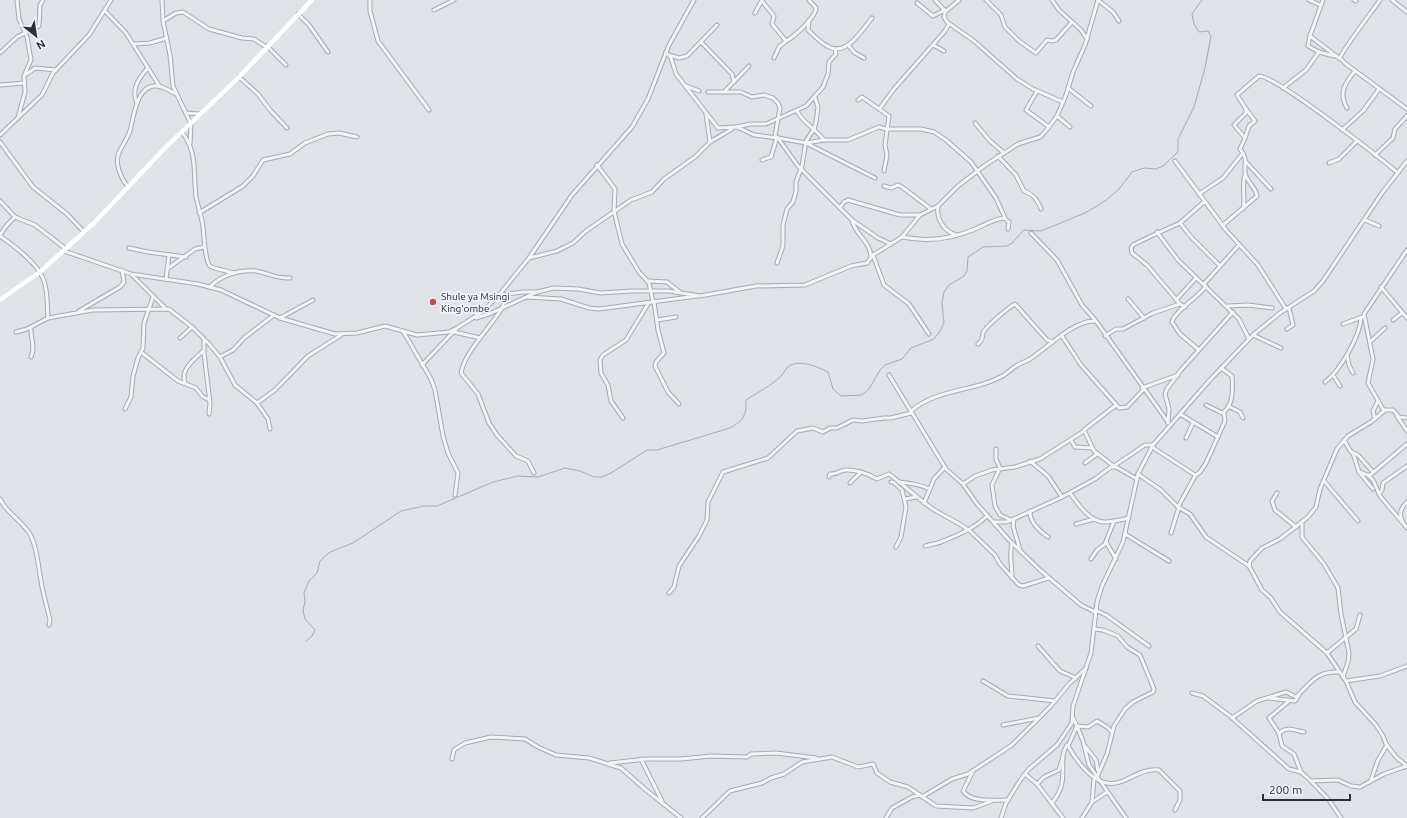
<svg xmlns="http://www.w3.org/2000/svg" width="1407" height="818" viewBox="0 0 1407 818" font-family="Ubuntu,sans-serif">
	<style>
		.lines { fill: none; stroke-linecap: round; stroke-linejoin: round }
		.stream { stroke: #9dadc4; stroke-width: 1 }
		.street-casing { stroke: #a5a9b1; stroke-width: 5 }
		.street { stroke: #f2f3f6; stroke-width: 3 }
		.secondary { stroke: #fff; stroke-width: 4.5 }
		.poi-dot { fill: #c14f56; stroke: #eef1f5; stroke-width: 1.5 }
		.labels { text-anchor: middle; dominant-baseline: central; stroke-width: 4; stroke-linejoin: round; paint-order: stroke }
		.poi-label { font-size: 10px; fill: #2a2f3d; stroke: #eef1f5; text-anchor: start }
	</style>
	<rect width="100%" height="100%" fill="#dfe2e7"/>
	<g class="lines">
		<path class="stream" d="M306,641L312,636L315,630L305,619L303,610L305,602L304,593L309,581L317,573L320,561L330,552L353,543L401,511L424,506H437L493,482L518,476L538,477L565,468L580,471L594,477H602L611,473L647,450H657L730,428C743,421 747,415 746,400C758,392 771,386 781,376C784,373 786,368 789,366C800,359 818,367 828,372L833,389L841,396L862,395L869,389L880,370L885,365L902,359L911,348L934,339L940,331L944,323L942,303L944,292L949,285L964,276L967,271L968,257L983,247L1007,246L1012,243L1024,230L1041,231L1085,213L1105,201L1119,189L1132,172L1144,168L1156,169L1163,166L1178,152V139L1194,107L1205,68L1211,36L1208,31L1199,32L1194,24L1192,14L1202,0"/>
		<g class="street-casing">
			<g id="street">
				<polyline points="17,0 19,19 27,37 31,60 24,76 25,92 18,118"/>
				<polyline points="162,0 163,21 170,55 173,86 191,124 190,144"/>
				<polyline points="370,0 370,11 378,41 429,110"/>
				<polyline points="935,0 945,11"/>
				<polyline points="959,0 945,12 944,17 947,22 974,41 1017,79 1033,89 1063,102"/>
				<polyline points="986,0 1001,15 1005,27 1019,41 1036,53 1047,40 1053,41 1056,40 1072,22"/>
				<polyline points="1052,0 1059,10 1081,30 1087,39"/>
				<polyline points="1098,0 1113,12 1119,21"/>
				<polyline points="1309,0 1320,5"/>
				<polyline points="1323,0 1310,36 1340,59"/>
				<polyline points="1354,0 1356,1"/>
				<path d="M1380,0C1374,9 1341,52 1340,58L1346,64L1407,109"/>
				<polyline points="1392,0 1407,12"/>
				<path d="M762,1L774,16L772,24L786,41C794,37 816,17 816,8L809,0"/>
				<polyline points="917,3 933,16 945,10"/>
				<polyline points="434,10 454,0"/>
				<polyline points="105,11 126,33 160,87"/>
				<polyline points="755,13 762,0"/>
				<polyline points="298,14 309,25 328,52"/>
				<path d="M809,20L808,30C813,35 820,42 827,46C846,58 862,30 872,18"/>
				<polyline points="163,21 176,13 183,12 209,29 242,38 254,39 266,47"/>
				<polyline points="1310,35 1308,46 1319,52"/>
				<polyline points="701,42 732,74 734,82"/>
				<polyline points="134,44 150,43 167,38"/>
				<polyline points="848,45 855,53 864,58"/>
				<polyline points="933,45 944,51"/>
				<polyline points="267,46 286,65"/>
				<polyline points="666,52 671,58 676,74 718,128 737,127 754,135 778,138 798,166 852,220 878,238 891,244"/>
				<polyline points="0,53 17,37 39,26 40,5 43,0"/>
				<polyline points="669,55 679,58 687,56 717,25"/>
				<polyline points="774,58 779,47 786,41"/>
				<polyline points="27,74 35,68 56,70"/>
				<polyline points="239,77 258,94 270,110 287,128"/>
				<polyline points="0,85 25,83"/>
				<polyline points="686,86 699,91"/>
				<polyline points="1068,88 1091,106"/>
				<polyline points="1283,88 1306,70 1319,52 1334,56"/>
				<polyline points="1037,91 1026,110 1049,127"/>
				<polyline points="708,92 741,92 752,97 764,95 773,98 778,103 780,108 775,136"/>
				<polyline points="724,92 749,66"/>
				<polyline points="858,100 862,97 889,116 885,145 887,155 884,171"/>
				<path d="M137,103C131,90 138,79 147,69"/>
				<polyline points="880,108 894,89 945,31 949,24"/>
				<path d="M1347,108C1338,93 1345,83 1355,71"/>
				<path d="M797,111C803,123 816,129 824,140"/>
				<polyline points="186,113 200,114"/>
				<polyline points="706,114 710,142"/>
				<polyline points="1057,116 1070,127"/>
				<polyline points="975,123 990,141 1004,153"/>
				<polyline points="737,127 750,124 766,124 806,106 823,87 828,74 829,62 836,54 835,49"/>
				<polyline points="1342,130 1363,111 1379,89"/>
				<path d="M182,132C198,153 193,173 196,197C198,207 202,217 203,227C204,235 205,262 210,266C214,269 228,271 234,273"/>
				<polyline points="0,135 42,95 53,73 89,35 111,0"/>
				<polyline points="778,138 806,143 824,140 848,140 879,127 886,129 921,129 934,132 946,140 971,162 996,198 1005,218"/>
				<polyline points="1245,138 1249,126 1255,121 1246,109"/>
				<polyline points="0,142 33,187 67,214 84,232"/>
				<polyline points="806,143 875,178"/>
				<polyline points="1375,155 1393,138 1395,129 1407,116"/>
				<path d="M998,156L1016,175L1024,191C1034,195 1037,199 1041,209"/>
				<polyline points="762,160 771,157 777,137"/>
				<polyline points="1175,161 1226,230 1258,265 1286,309"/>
				<polyline points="1246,162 1271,189"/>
				<polyline points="1329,163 1339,159 1357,141"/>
				<polyline points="597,165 615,189 614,211 622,244 639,272 649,283 653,302"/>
				<path d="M128,186C124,183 122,178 120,173C112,153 124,148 130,131C134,116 137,79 162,87C167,89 172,92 176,94"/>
				<polyline points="884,186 891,188 898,185 902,187 931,209"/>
				<polyline points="1199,194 1223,178 1243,153"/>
				<polyline points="0,201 15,217 35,225 66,249"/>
				<path d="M938,206C936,219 944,231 956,235"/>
				<polyline points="840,208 844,202 848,200 900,215 920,215"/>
				<path d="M1243,209C1246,197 1241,187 1245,175"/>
				<polyline points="199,213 243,186 253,176 263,160 290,154 305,143 328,134 339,133 357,137"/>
				<path d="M852,220C855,235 870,241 871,256"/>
				<polyline points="1365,220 1379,226"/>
				<polyline points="1180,223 1192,238 1220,266"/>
				<path d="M1223,225L1257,196C1256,188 1249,184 1246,176C1242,164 1250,162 1240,149L1245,138L1234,125L1246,113V109L1237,95L1259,76C1276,76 1379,157 1398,173"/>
				<polyline points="1157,232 1178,260 1239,319 1249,339"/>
				<polyline points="1031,233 1057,260 1082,305 1096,321 1168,422"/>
				<polyline points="0,235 7,225 15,217"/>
				<path d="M0,236C14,246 39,264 44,281C48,292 47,306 48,318"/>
				<path d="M902,237C927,242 952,239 975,229C985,225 993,219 1004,218L1009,222L1008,229"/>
				<polyline points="129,248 148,252 186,257"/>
				<polyline points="1407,250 1364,314 1373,359 1368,383 1384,411 1371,422 1348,436 1337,449 1320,489 1316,507 1308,517 1280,539 1262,548 1250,561 1249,566 1262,590 1271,598 1280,612 1327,653 1346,681 1355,702 1376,725 1383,736 1386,744 1396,757 1407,766"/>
				<polyline points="64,251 131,274 198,284 221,290 280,318 335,334 357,333 385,326 417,335 449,332 457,328 482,312 499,295 529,258 572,195 632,127 648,99 669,45 694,0"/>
				<polyline points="873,255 884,285 909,304 929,334"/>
				<polyline points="529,258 557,251 573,243 586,231 631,200 652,192 664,179 695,157 710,142 732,129"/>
				<polyline points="777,263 783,246 783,225 787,209 793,202 796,191 796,182 802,166 806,141 814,129 816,122 818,107 815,98"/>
				<polyline points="167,269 195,249 204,247"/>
				<polyline points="132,275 166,309"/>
				<polyline points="166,279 169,255"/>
				<polyline points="648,281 667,282 681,293"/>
				<polyline points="1204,284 1239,245"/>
				<path d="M210,287C222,275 239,270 256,271C267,273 278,279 290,278"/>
				<polyline points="1381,287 1407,318"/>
				<polyline points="501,295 523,292 537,292"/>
				<path d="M502,295L504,302L502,308C491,327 465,351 461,373L478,394L489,423L497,435L516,456L528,461L534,473"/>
				<polyline points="527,297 561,299 589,308 599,309 697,296"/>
				<polyline points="1128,299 1144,318"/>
				<polyline points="1176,300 1196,278"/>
				<polyline points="654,302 658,330 664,353 656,362 655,366 668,392 679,404"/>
				<polyline points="1228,306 1248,305 1272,308"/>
				<polyline points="1185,307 1180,304 1147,265 1132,253 1131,248 1133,245 1149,237 1180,223 1204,202"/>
				<polyline points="79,311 120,287 124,282 122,270"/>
				<polyline points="280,318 313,300"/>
				<polyline points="476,318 489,314 537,292 554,288 578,289 601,293 632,291 669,291 700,296 756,286 805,285 851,266 867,263 873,255 902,237 920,215 938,206 958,186 984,166 1018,144 1040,137 1045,132 1057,116 1066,95 1073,72 1085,45 1098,0"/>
				<polyline points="657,320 676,317"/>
				<polyline points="1393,320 1402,313"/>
				<polyline points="1343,324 1362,317"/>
				<polyline points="1287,329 1293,325 1289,308"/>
				<polyline points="403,331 431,379 435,390 443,436 448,453 458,473 455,495"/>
				<polyline points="16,332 27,329 48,318 93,310 169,309 192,327 209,344 220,357 235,385 257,403 268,419 270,429"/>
				<polyline points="454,332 480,338"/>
				<polyline points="1253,335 1281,348"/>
				<polyline points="1062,336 1081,365 1119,408 1127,407 1144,389"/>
				<polyline points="1105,336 1116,329 1123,329 1153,313 1180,304"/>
				<polyline points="180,338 192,327"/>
				<polyline points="204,339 204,353 210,403 209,414"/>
				<polyline points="1371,341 1385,328"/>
				<path d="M978,344C983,340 982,338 983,333C985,327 1009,307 1015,304L1047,340L1053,342"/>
				<path d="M1199,350L1180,334L1172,322C1174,311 1199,297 1206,286"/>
				<polyline points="141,352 178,381 196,388 202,396 209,400"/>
				<polyline points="1347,355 1349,365 1353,373"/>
				<path d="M31,357C36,346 30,338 31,327"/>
				<polyline points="220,357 233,350 244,338 274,315"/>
				<polyline points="422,365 457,328"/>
				<polyline points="889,375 946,469 963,484 977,504 1010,541 1040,570 1081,605 1095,612"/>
				<polyline points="1333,375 1340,386"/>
				<path d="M1325,382C1340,371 1360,336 1361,318"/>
				<path d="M185,383C180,369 194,360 203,351"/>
				<polyline points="1142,388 1178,375"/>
				<polyline points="257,403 275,390 308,356 341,335"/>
				<path d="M1206,405L1222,413C1234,407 1233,387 1232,376L1221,368"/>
				<polyline points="1228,406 1240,412 1243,418"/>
				<polyline points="125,409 131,397 133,376 138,358 143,348 144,323 153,297"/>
				<polyline points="1384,410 1393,410 1399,417 1407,418"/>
				<path d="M911,411C937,388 976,392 1004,375C1009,372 1012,368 1016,366C1020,363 1026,362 1030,359C1047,348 1074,320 1095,321"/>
				<polyline points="1180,414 1218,437"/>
				<polyline points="1397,416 1407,431"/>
				<polyline points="623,418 611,401 608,385 601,373 600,360 603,355 626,340 648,304"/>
				<polyline points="1375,419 1373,411 1378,401"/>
				<polyline points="1168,423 1169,409 1165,394 1167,389 1181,370 1233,312"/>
				<polyline points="1186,438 1193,423"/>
				<polyline points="1071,440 1075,447 1092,448"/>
				<polyline points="1344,440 1351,452 1358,455 1373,472"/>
				<polyline points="1152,447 1195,475"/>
				<polyline points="996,449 996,459 1000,468"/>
				<polyline points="1353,453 1359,472 1373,489"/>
				<polyline points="1030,461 1048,476 1062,497"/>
				<polyline points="1085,463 1097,454"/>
				<polyline points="1114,466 1145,445 1153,445"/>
				<polyline points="1115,467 1094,451 1084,430 1116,405"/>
				<polyline points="1000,468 992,485 995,506 1000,515 1011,520"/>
				<polyline points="1359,472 1368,475 1373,480 1380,496 1402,522"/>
				<polyline points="1138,474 1161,490 1178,507 1190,514 1206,537 1249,566"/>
				<polyline points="1369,476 1407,444"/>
				<path d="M829,477L830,474C836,475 840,470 846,470C857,470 867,473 877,479L889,474C904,485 918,499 933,509C945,517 957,521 968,530"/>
				<polyline points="1324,481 1358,521"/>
				<polyline points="891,482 893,482 902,490 906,507 901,537 896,547"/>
				<path d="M899,482C909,483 921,484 929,489"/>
				<polyline points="850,483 861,472"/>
				<polyline points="963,484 975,476 992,470 1015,467 1040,459 1084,431"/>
				<path d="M1070,493C1077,503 1090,522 1104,522C1112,522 1121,520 1129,518"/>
				<polyline points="1277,493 1272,501 1275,510 1296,527"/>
				<polyline points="1379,494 1382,490 1383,483 1407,466"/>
				<path d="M0,499C7,514 24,522 31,536C38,551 38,566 41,581C43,594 47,607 50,620L49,625"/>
				<polyline points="905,499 916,497"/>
				<path d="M1407,502C1398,510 1399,519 1407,528"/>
				<polyline points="924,503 934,479 945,467"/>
				<polyline points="1178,507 1195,476 1200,472 1206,463 1225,421 1224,413"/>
				<path d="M1030,511C1029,521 1040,532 1048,537"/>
				<polyline points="1014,519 1013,526 1020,550"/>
				<polyline points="994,522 1007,522 1062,497 1095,479 1111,467 1116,467 1137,479"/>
				<polyline points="1302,523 1302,537 1324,564 1338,588 1341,614 1349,653 1348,662 1343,677"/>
				<polyline points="1076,524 1094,519"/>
				<polyline points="969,530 995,555 1000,564 1019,585 1023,586 1049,578"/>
				<polyline points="1171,533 1179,507"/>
				<polyline points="1125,534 1169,561"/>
				<polyline points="1106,542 1116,559"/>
				<path d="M1012,543C1009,554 1012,567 1012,578"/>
				<path d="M925,546C931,544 938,544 943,541C959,535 975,528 987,516"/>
				<polyline points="1091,559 1097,550 1105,544 1114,521"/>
				<polyline points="669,593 674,587 679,566 699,536 707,520 708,502 723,472 768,458 797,431 813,428 823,432 830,428 837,428 853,420 862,421 884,418 891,418 911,413"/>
				<polyline points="1095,610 1106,615 1149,646"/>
				<polyline points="1094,629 1103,630 1118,636 1127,647 1140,655 1154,689 1153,692 1133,702 1125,709 1114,726 1107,754 1097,777"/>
				<polyline points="1038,646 1060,671 1076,678"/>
				<polyline points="1327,653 1356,629 1360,615"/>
				<polyline points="983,681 1008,696 1055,701"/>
				<polyline points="1346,681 1380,676 1407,666"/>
				<polyline points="1192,693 1203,696 1230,716 1289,769 1301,772 1311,781 1338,780 1351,786 1360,787 1384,774 1407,766"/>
				<polyline points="1269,698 1295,701 1299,695"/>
				<polyline points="1289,701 1269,718 1279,733 1282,746 1294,754 1301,772"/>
				<path d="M1073,718L1077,726L1068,746C1079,765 1098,792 1123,781C1134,776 1147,768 1159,770L1180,791V800L1175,810"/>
				<path d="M1232,718L1257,701L1286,692L1296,697C1311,683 1316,671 1339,672"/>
				<polyline points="1003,725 1039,718"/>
				<polyline points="1077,726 1083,741 1089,765 1126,818"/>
				<polyline points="1077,726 1088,727 1097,721 1107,727 1112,732"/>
				<path d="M1279,734C1285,725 1296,731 1304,732"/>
				<polyline points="1085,746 1096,760 1098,771"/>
				<polyline points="452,759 454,750 465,743 491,737 525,739 538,747 556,755 589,758 621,768 646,790 681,818"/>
				<polyline points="641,759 662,801"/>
				<polyline points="610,763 647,759 681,759 711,756 747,757 751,754 776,753 816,758"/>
				<path d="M973,771L963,791C971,803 995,800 1008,800"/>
				<polyline points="1025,774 1037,784 1063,818"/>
				<polyline points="1371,780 1378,760 1387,745"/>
				<polyline points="1311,781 1329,800 1341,818"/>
				<polyline points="1037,784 1044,777 1059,770 1063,757"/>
				<polyline points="922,797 952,779 968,774 1012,745 1051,706 1069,684 1086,668"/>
				<polyline points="1092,802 1094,779"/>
				<path d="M1052,803C1072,779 1056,762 1067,745"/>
				<polyline points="702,818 730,791 762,783 771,778 784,774 802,762 832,757 858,767 873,764 877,773 890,782 908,787 936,806 973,808 992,801"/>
				<polyline points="886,818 892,808 912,797 920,795"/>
				<polyline points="1001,818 1006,803 1021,779 1029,769 1057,745 1072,723 1073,706 1091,653 1097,602 1102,586 1123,542 1138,474 1153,445 1209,381 1253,335 1280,313 1314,291 1323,281 1382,193 1407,161"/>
				<polyline points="1082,818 1092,802 1107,792"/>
			</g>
		</g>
		<use href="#street" class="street"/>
		<polyline class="secondary" points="0,300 40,272 94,223 165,148 239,77 312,0"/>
	</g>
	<circle class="poi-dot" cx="433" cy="302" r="4"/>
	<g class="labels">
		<g class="poi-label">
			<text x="441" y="296">Shule ya Msingi<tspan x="441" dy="12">King'ombe</tspan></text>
		</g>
	</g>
	<g transform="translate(36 36) rotate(150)" stroke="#eef1f5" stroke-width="3" paint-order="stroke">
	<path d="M0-3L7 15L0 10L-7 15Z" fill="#2a2f3d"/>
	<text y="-6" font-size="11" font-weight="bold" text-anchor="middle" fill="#2a2f3d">N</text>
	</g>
	<path d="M1263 794v6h87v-6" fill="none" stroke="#2a2f3d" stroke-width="2"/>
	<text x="1269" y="794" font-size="12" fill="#2a2f3d" stroke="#eef1f5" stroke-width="3" paint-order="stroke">200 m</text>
</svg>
